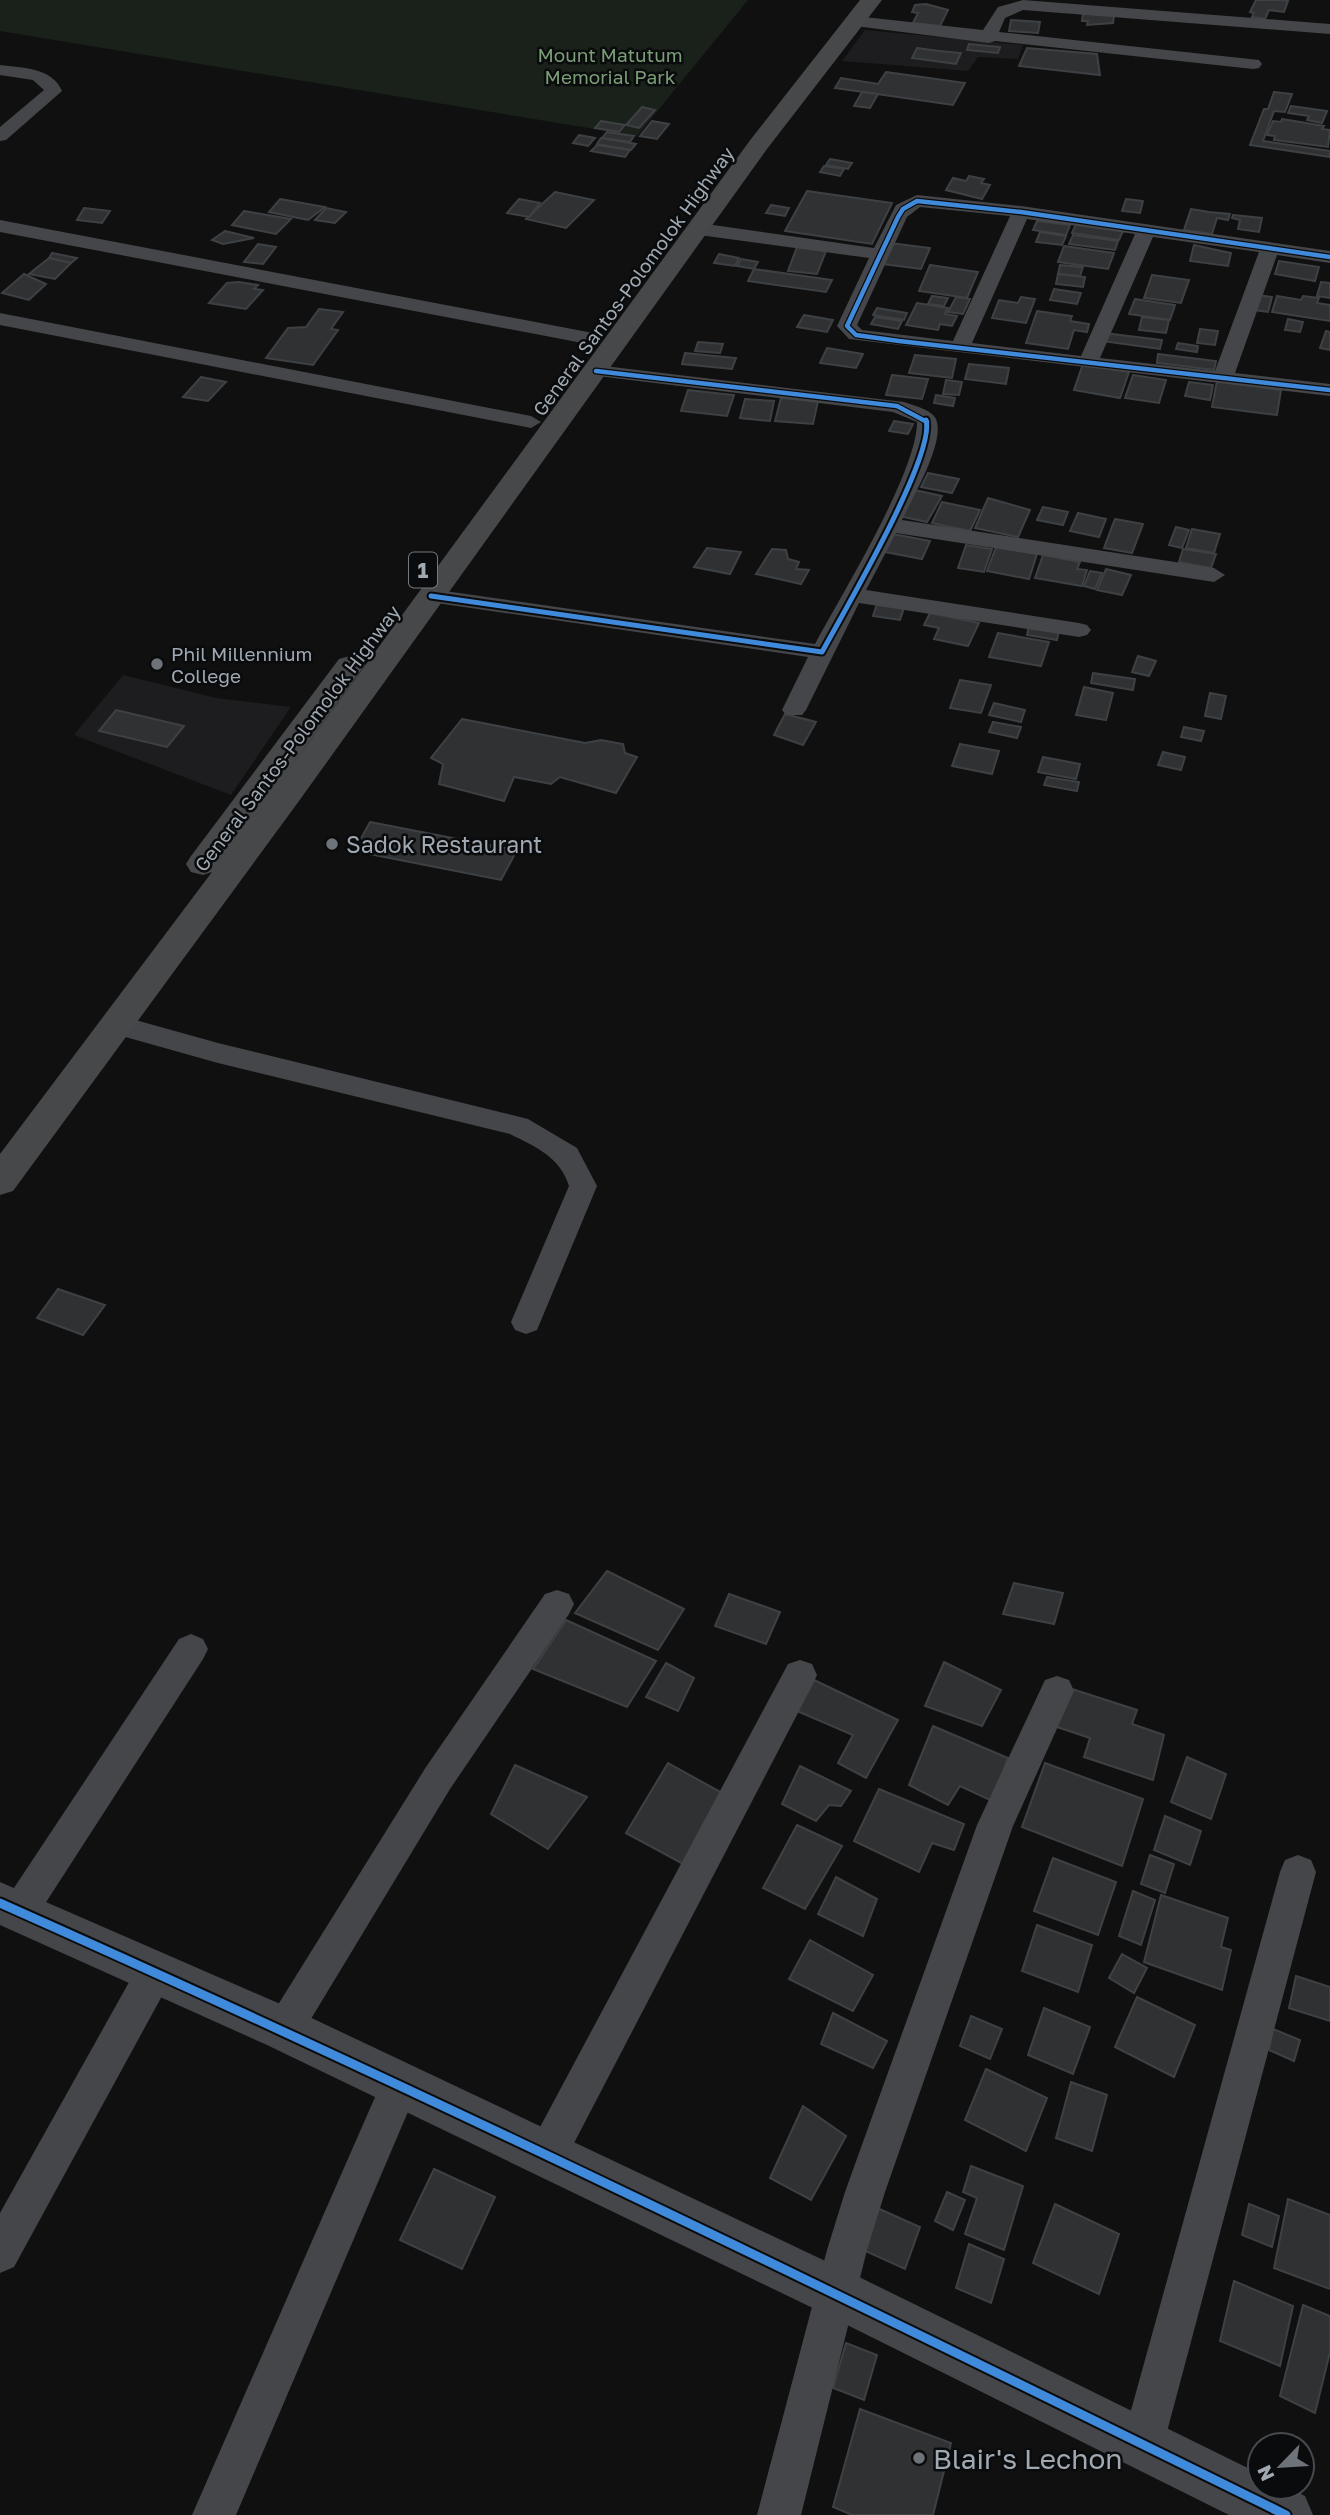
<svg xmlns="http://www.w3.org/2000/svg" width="1330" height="2515" viewBox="0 0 1330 2515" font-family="'Golos Text',sans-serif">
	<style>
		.built { fill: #1d1d1f }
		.green { fill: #1a201a }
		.building { fill: #303133; stroke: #3e4144; stroke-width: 2 }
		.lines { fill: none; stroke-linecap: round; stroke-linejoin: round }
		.minor { fill: #444649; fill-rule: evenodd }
		.tertiary { fill: #444649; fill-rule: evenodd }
		.trunk { fill: #46484a; fill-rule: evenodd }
		.cycleway-far2-casing { stroke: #0a0b0c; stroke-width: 7 }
		.cycleway-far1-casing { stroke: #0a0b0c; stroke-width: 9 }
		.cycleway-casing { stroke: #0a0b0c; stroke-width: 13 }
		.cycleway-far2 { stroke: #408adc; stroke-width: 4.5 }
		.cycleway-far1 { stroke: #408adc; stroke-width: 5 }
		.cycleway { stroke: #408adc; stroke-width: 9 }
		.poi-dot { fill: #6e7379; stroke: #0a0b0c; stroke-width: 2.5 }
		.labels { text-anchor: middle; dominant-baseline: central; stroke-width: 5; stroke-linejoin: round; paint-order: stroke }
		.far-park-label { font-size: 19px; fill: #7a9e76; stroke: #0a0b0c }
		.far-street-label { font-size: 19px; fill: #a0a8b2; stroke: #0a0b0c }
		.far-poi-label { font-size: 19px; fill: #a0a8b2; stroke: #0a0b0c; text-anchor: start }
		.shield { fill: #0a0b0c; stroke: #737980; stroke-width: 2 }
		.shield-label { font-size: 21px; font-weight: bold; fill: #a0a8b2 }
		.poi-label { font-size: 23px; fill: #a0a8b2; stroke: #0a0b0c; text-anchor: start }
		.near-poi-label { font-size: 28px; fill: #a0a8b2; stroke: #0a0b0c; text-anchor: start }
	</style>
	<rect width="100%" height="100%" fill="#101010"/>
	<g class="built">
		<polygon points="865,30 1023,45 1018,59 978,57 968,71 842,61"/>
		<polygon points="123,675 216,698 291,707 231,795 74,735"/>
	</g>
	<polygon class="green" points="0,0 748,0 637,136 0,31"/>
	<g class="building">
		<polygon points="1256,0 1281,0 1288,1 1284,12 1269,10 1265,19 1252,17 1254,13 1250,12"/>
		<polygon points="926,4 948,10 940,26 913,23 918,13 912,12 915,5"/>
		<polygon points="1083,13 1114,16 1113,23 1087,25 1088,21 1082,21"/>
		<polygon points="1011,20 1040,22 1038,33 1009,31"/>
		<polygon points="969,44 1000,47 998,53 967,50"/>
		<polygon points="917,48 939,51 961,53 956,64 912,58"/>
		<polygon points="1027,48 1097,54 1100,75 1019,66"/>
		<polygon points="886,72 965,83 953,105 835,88 841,78 878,84"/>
		<polygon points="862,92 878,94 870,108 854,106"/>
		<polygon points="1274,92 1292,94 1285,112 1274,111 1263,141 1330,151 1330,157 1250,145 1264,109 1268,109"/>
		<polygon points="1291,106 1327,111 1322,123 1307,120 1309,116 1288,113"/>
		<polygon points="642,107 655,110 639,128 626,125"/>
		<polygon points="1282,119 1324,126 1322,129 1330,130 1328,147 1274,140 1275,136 1267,135 1273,121 1281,122"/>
		<polygon points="601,121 625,125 619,132 595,128"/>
		<polygon points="652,121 669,124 657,139 640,136"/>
		<polygon points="607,132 634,136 630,142 602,138"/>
		<polygon points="579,135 595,138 588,146 573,143"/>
		<polygon points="601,138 636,144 631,150 597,144"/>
		<polygon points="597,145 630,150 625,157 591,151"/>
		<polygon points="830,159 852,163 848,169 826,165"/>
		<polygon points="824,166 844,169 840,176 820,172"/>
		<polygon points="969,176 984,179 981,183 990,185 982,199 946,190 953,178 966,181"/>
		<polygon points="807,191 892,203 872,244 785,231"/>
		<polygon points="555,192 594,200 566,228 526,219"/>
		<polygon points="280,199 325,207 308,220 269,212"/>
		<polygon points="519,199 540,203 529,217 507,213"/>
		<polygon points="1126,199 1143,201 1140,213 1122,211"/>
		<polygon points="771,205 789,208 785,216 766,213"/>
		<polygon points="84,208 110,211 102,223 77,220"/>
		<polygon points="326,208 346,212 335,223 315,220"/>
		<polygon points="1191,209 1209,212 1230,214 1228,220 1217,218 1212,234 1184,230"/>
		<polygon points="244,211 291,219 276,234 232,225"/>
		<polygon points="1233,215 1262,218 1259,232 1238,229 1240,220 1232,218"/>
		<polygon points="1037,221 1070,225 1066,235 1033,230"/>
		<polygon points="1076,224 1123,231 1119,240 1072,233"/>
		<polygon points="225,231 254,238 223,244 212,240"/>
		<polygon points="1040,232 1066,236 1062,245 1036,242"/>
		<polygon points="1073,235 1118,241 1115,250 1069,244"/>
		<polygon points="890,243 930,248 921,269 882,264"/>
		<polygon points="258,244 276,247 263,264 244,262"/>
		<polygon points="1194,245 1231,253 1228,266 1190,261"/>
		<polygon points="1064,246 1114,253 1108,269 1058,262"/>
		<polygon points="797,247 826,251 817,274 788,271"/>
		<polygon points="52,253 77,258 71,263 49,258"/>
		<polygon points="719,254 739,258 735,266 714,263"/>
		<polygon points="49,258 71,263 55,279 29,274"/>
		<polygon points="741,259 758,262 754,269 737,266"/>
		<polygon points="1279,261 1319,267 1315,281 1275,274"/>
		<polygon points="930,265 978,272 967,298 919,291"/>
		<polygon points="1060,265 1083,267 1080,276 1058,274"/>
		<polygon points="754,269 832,280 826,292 748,281"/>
		<polygon points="24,274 46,284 29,300 2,293"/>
		<polygon points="1058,274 1085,277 1083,287 1056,284"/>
		<polygon points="1152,275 1189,280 1181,303 1144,298"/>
		<polygon points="239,282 258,285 254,289 263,290 246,309 209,303 227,283"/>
		<polygon points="1321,282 1330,283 1330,298 1317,296"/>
		<polygon points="1054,289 1081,293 1077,304 1050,300"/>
		<polygon points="1257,295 1272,297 1268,312 1253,310"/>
		<polygon points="932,296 948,298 944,306 928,304"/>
		<polygon points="1277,296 1301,300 1303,296 1319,298 1317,303 1330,305 1330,321 1272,312"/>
		<polygon points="956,297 970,299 963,314 948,312"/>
		<polygon points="1021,297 1035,299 1026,323 992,318 999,300 1018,303"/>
		<polygon points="1135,299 1175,305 1170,320 1129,314"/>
		<polygon points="917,303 948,308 945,314 957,316 952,326 940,324 938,330 906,325"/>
		<polygon points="877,308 907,313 904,320 873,315"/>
		<polygon points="319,309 343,312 331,329 338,330 313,365 266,358 288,328 306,327"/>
		<polygon points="1037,311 1072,316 1070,321 1089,324 1087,332 1074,330 1068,349 1026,343"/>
		<polygon points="804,315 833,320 827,332 797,327"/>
		<polygon points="875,317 902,321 898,329 871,324"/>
		<polygon points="1142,317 1169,320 1166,333 1139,330"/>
		<polygon points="1288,319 1303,322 1300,332 1285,330"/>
		<polygon points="1200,329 1218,331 1215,345 1197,343"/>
		<polygon points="1326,331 1330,332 1330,350 1320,348"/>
		<polygon points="1104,333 1162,340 1160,349 1102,341"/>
		<polygon points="698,342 723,344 720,353 695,351"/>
		<polygon points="1178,343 1198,346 1197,352 1176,349"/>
		<polygon points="827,348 863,354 856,368 820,363"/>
		<polygon points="685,353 736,358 732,369 682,364"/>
		<polygon points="1158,354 1216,361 1214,370 1157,363"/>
		<polygon points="915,355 956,359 952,378 909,373"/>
		<polygon points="969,364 1009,368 1006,384 965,379"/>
		<polygon points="1083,364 1129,372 1120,398 1074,390"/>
		<polygon points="892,375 928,379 922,399 886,395"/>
		<polygon points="1133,375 1166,380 1159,403 1125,398"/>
		<polygon points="201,377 226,382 208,401 183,397"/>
		<polygon points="946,380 962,382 959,395 943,394"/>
		<polygon points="1217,381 1281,390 1277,415 1212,407"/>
		<polygon points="1189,382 1213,385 1210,400 1185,396"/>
		<polygon points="688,390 734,395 727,416 681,411"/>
		<polygon points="936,395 955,398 953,406 934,403"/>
		<polygon points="781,398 818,401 813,424 775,421"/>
		<polygon points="745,399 774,401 770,421 740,418"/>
		<polygon points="894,421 913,424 908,434 889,431"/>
		<polygon points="928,473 959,479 952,493 921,487"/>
		<polygon points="910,489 942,496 927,522 895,515"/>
		<polygon points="988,498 1030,510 1018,537 975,528"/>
		<polygon points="942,502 980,510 970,531 932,523"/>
		<polygon points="1043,507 1068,512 1063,525 1037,520"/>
		<polygon points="1078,513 1106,519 1099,537 1070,531"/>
		<polygon points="1115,519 1143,524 1132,553 1104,548"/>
		<polygon points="1176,527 1189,530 1182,548 1169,545"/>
		<polygon points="1192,529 1220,534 1214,553 1186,548"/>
		<polygon points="893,534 930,541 922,559 885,552"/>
		<polygon points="966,545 992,549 984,572 958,568"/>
		<polygon points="996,547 1037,554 1029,579 987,571"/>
		<polygon points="707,548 741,552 730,574 694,567"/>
		<polygon points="772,549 786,550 788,559 799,562 796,569 809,570 801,584 756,574"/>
		<polygon points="1183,549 1216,554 1211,568 1179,562"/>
		<polygon points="1043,555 1080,562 1077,569 1087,570 1082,586 1035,578"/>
		<polygon points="1106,569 1131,575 1122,595 1097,590"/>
		<polygon points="1090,571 1102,573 1095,589 1084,586"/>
		<polygon points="877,604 904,608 900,620 873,616"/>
		<polygon points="930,613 979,623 968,646 934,639 939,628 924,625"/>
		<polygon points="1029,626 1059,630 1057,640 1027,635"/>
		<polygon points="998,633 1049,642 1041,666 989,657"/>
		<polygon points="1138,656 1156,661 1149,676 1132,672"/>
		<polygon points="1093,673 1135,679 1133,690 1091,683"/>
		<polygon points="960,680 991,685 981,713 950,708"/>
		<polygon points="1084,687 1113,693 1106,720 1076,715"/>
		<polygon points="1210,693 1226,696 1221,719 1205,716"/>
		<polygon points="994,703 1025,710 1021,722 989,715"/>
		<polygon points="116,710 184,726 167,747 99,731"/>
		<polygon points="785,714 816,722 803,745 774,735"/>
		<polygon points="462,719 585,743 601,740 623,744 625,753 637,757 616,793 560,777 551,784 514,777 504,801 439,784 443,764 431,758"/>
		<polygon points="993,722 1021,727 1017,738 989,732"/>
		<polygon points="1184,727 1204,731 1201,741 1181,737"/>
		<polygon points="960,744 999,751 992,774 952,766"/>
		<polygon points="1163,752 1185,757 1181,770 1158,765"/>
		<polygon points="1043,757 1080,764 1076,779 1038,772"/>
		<polygon points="1047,777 1079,782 1077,791 1044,785"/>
		<polygon points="370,822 468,841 517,850 501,880 354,851"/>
		<polygon points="58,1289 105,1305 83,1335 37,1318"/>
		<polygon points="607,1571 684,1609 658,1650 575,1613"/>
		<polygon points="1014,1583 1063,1593 1054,1624 1003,1614"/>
		<polygon points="729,1594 780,1612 766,1644 715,1626"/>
		<polygon points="566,1620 656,1661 627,1707 533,1669"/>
		<polygon points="944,1662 1001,1690 982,1726 925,1706"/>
		<polygon points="666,1663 694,1678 678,1711 646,1697"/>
		<polygon points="814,1680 898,1720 866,1778 838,1763 853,1735 797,1711"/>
		<polygon points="1069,1688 1137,1710 1132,1724 1164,1735 1153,1780 1084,1757 1090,1738 1057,1727"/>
		<polygon points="933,1726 1008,1758 992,1801 960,1786 948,1805 909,1785"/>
		<polygon points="1187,1757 1226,1774 1211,1819 1171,1802"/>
		<polygon points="668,1763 722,1793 683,1864 626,1833"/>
		<polygon points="1045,1763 1143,1799 1122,1866 1022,1827"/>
		<polygon points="515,1765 587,1797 548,1849 491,1814"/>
		<polygon points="800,1766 851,1791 841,1806 829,1805 816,1821 782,1804"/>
		<polygon points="879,1789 964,1824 954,1850 932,1843 919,1872 854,1841"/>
		<polygon points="1165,1816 1201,1831 1190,1865 1154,1850"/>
		<polygon points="797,1825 842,1846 805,1909 763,1888"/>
		<polygon points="1150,1855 1174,1864 1165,1893 1141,1884"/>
		<polygon points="1053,1858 1116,1882 1098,1935 1034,1911"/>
		<polygon points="836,1877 877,1899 863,1936 818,1914"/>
		<polygon points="1133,1891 1155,1900 1141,1945 1119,1936"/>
		<polygon points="1161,1895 1228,1918 1221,1947 1231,1950 1222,1990 1144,1962"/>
		<polygon points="1037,1925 1092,1945 1078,1992 1022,1971"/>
		<polygon points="810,1940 873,1975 853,2011 789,1979"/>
		<polygon points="1122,1954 1147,1968 1134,1993 1109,1978"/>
		<polygon points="1296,1976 1330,1987 1330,2021 1289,2008"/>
		<polygon points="1137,1997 1195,2025 1174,2077 1115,2047"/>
		<polygon points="1044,2008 1090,2027 1073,2074 1028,2055"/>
		<polygon points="833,2013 887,2041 873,2068 821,2044"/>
		<polygon points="971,2016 1002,2029 990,2059 960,2046"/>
		<polygon points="1273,2029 1300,2040 1294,2061 1269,2050"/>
		<polygon points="986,2069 1047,2098 1026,2151 965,2120"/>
		<polygon points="1071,2082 1107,2095 1092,2151 1056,2138"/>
		<polygon points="803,2106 846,2136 811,2200 770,2178"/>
		<polygon points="971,2166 1023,2186 1004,2250 965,2234 977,2198 963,2192"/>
		<polygon points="434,2169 495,2197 462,2269 400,2240"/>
		<polygon points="947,2192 965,2200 953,2230 935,2221"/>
		<polygon points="1288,2199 1330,2215 1330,2289 1274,2268"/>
		<polygon points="1055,2204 1119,2234 1099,2294 1033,2263"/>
		<polygon points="1249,2204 1279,2216 1272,2247 1242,2235"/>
		<polygon points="875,2207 920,2227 905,2269 861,2249"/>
		<polygon points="969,2244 1004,2259 991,2303 956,2288"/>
		<polygon points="1234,2281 1293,2306 1280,2366 1220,2341"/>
		<polygon points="1303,2305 1330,2316 1330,2352 1315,2413 1280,2396"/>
		<polygon points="846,2343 877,2355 864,2400 833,2388"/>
		<polygon points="860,2409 951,2443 933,2515 852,2515 833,2507"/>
	</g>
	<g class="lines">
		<g class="minor">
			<polygon points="1023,0 1330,24 1330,34 1023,10 1005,18 999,32 1259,60 1262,64 1259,68 1253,69 995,41 989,43 855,26 847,21 855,16 983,30 998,7"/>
			<path d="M0,65C22,68 52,67 62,91L6,140L0,141V127L44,90L33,80L0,75Z"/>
			<path d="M917,195L1021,206L1330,251V263L1277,255L1235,373L1330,384V396L849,339L837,326L869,258L699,235L690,229L699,223L874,248L896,205ZM920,207L1010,216L953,341L862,330L857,325L907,217ZM1027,219L1135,234L1081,356L972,343ZM1153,237L1259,252L1215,371L1100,358Z"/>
			<polygon points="0,220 593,333 603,339 593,345 0,232"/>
			<polygon points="0,313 531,416 541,422 531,428 0,325"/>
			<path d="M596,365L904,402C913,405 928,409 934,416C950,435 911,500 902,520L1214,568L1225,575L1214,582L896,533L866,590L1079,623L1087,625L1091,630L1087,635L1079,637L859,603L806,710L802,715H786L782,710L808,657L423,601L420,596L431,589L815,644C841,595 917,473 917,422L893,412L589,375L586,371Z"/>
			<path d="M114,1014L218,1043L528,1119L577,1148L597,1186L537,1330L526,1334L515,1330L511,1322L569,1186C560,1157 536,1147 510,1134L218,1063L104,1031L100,1024L104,1017Z"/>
			<polygon points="557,1590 569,1594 574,1604 569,1614 450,1789 297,2042 284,2048 271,2042 265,2029 271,2016 426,1767 545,1594"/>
			<polygon points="191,1634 203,1639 208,1649 203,1659 32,1924 19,1929 6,1924 1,1912 6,1900 179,1639"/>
			<polygon points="800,1660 812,1664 817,1675 812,1686 560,2170 546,2176 532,2170 526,2156 532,2142 788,1664"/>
			<polygon points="1057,1676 1069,1680 1074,1691 1013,1826 885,2192 867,2250 801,2515 757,2515 827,2250 845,2192 977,1825 1045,1680"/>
			<polygon points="1298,1855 1311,1860 1316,1872 1164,2443 1158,2458 1143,2464 1128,2458 1122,2443 1280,1872 1285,1860"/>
			<polygon points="155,1954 168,1959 174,1972 168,1985 14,2267 0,2273 0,2213 142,1959"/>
			<polygon points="400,2067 414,2072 419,2086 236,2515 192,2515 386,2072"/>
		</g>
		<polygon class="tertiary" points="0,1882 301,2013 855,2275 1260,2474 1260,2487 1286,2487 1305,2496 1313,2515 1229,2515 819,2311 267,2045 0,1925"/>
		<polygon class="trunk" points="860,0 882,0 767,149 299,801 13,1191 0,1195 0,1154 212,872 203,875 191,872 186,864 191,856 339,659 350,656 361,659 365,665 276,787 751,139"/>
		<g class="cycleway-far2-casing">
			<g id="cycleway-far2">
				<polyline points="1330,257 1021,212 917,201 903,209 898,217 847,326 856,335 899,341 1330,390"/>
				<polyline points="596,371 897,406 927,422"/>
			</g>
		</g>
		<g class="cycleway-far1-casing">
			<path id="cycleway-far1" d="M431,596L822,652C843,613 936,455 926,420"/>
		</g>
		<g class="cycleway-casing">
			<path id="cycleway" d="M0,1903C434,2096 860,2305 1286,2515"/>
		</g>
		<use href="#cycleway-far2" class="cycleway-far2"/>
		<use href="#cycleway-far1" class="cycleway-far1"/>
		<use href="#cycleway" class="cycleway"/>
	</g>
	<g class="poi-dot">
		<circle cx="157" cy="664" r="7"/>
		<circle cx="332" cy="844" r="7"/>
		<circle cx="919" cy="2458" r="7"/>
	</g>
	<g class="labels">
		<g class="far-park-label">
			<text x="610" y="54">Mount Matutum<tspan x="610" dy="22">Memorial Park</tspan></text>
		</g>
		<g class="far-street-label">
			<text transform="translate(633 281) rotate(-54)">General Santos-Polomolok Highway</text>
			<text transform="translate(297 738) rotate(-53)">General Santos-Polomolok Highway</text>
		</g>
		<g class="far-poi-label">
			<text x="171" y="653">Phil Millennium<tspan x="171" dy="22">College</tspan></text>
		</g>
		<rect class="shield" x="409" y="552.5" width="28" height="35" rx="5"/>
		<g class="shield-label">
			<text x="423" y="570">1</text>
		</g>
		<g class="poi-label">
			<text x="346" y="844">Sadok Restaurant</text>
		</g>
		<g class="near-poi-label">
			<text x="933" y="2458">Blair's Lechon</text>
		</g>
	</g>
	<g transform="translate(1281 2466) rotate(245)"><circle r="33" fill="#0a0b0c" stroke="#464a4e" stroke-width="2"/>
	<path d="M0-5L12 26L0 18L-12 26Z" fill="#6e7379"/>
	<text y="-10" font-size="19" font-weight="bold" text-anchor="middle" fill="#a0a8b2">N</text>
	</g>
</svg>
